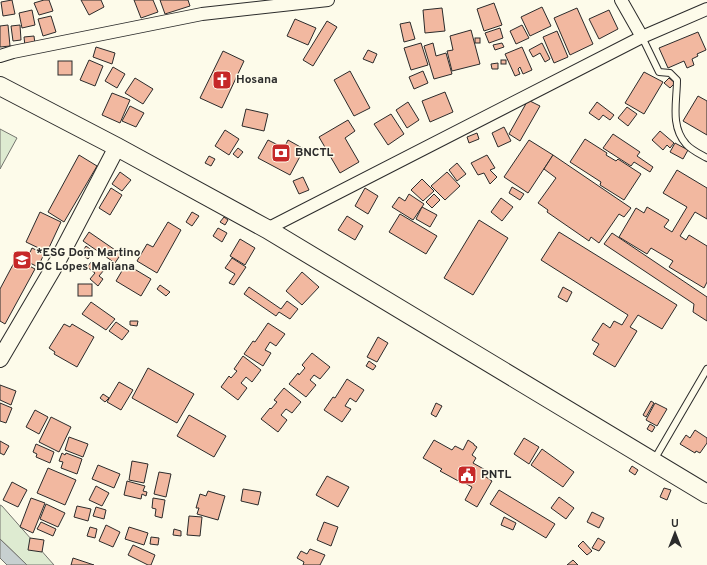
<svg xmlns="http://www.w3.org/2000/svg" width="707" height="565" viewBox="0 0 707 565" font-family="Overpass,sans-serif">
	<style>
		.green { fill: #deebd1; stroke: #74746e }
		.water { fill: #c7d0d0; stroke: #74746e }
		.building { fill: #f2b8a0; stroke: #2b2b2b }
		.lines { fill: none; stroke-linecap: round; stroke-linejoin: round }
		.lane-casing { stroke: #2b2b2b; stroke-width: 8 }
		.street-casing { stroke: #2b2b2b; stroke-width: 14 }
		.secondary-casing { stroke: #2b2b2b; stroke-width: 18 }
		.primary-casing { stroke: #2b2b2b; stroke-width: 20 }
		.lane { stroke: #fdfbea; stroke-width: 6 }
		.street { stroke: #fdfbea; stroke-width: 12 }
		.secondary { stroke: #fdfbea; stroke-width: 16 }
		.primary { stroke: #fdfbea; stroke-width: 18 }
		.labels { text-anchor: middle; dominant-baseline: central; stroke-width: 3; stroke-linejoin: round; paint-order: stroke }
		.poi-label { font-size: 12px; font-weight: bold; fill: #2b2b2b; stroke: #fdfbea; text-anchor: start }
	</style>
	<rect width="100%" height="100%" fill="#fdfbea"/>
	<g class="green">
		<polygon points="0,129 17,138 0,169"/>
		<polygon points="0,505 2,506 54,565 27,565 0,539"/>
	</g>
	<polygon class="water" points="0,539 27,565 7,565 0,558"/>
	<g class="building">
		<polygon points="12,0 15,14 3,16 1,2"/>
		<polygon points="44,0 49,0 53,11 39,15 34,3"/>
		<polygon points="81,0 101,0 104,7 89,15"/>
		<polygon points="134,0 153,0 158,12 141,18"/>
		<polygon points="160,0 188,0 190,6 165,14"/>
		<polygon points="494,3 502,25 484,31 477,9"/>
		<polygon points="542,7 551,26 530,36 521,17"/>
		<polygon points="442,8 445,31 425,33 423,10"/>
		<polygon points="577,8 593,44 570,55 554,18"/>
		<polygon points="32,10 35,25 22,28 19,13"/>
		<polygon points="609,10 618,29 599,39 589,19"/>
		<polygon points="51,16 56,32 43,36 38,19"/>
		<polygon points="295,19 316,28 308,45 287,36"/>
		<polygon points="327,21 337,27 313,66 303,60"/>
		<polygon points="410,22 415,39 404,42 400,24"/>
		<polygon points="8,25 10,46 0,47 0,26"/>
		<polygon points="20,25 21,40 13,41 11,26"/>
		<polygon points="522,25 529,38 516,44 510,31"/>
		<polygon points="500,28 503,38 489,43 485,33"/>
		<polygon points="471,30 480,64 452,71 447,51 453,50 450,36"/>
		<polygon points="557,31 568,57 554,63 543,37"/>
		<polygon points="698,32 706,50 697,54 698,56 692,59 694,65 687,68 684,61 668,68 659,48"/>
		<polygon points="34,36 35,44 25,46 24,37"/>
		<rect x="475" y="38" width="5" height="5"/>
		<polygon points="421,43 428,65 411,70 404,48"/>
		<polygon points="433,43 436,56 446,53 452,74 434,79 424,46"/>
		<polygon points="502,43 504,47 495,50 493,45"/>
		<polygon points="542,43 550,59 545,62 540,53 533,57 529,50"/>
		<polygon points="96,47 115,53 112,64 93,57"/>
		<polygon points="522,47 532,70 523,74 520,67 518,69 520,74 515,76 505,54"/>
		<polygon points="368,50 377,54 373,63 363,59"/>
		<polygon points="223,51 244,61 222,108 200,98"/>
		<polygon points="89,60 103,66 95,86 80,80"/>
		<rect x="501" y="60" width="5" height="4"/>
		<rect x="58" y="61" width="14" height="14"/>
		<polygon points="498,63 498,69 492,69 491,64"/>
		<polygon points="113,67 125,74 117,88 105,81"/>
		<polygon points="350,71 370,108 354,116 334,80"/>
		<polygon points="423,71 428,83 414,89 409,77"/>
		<polygon points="644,72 663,82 644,114 625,103"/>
		<polygon points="135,78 153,89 143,104 125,93"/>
		<polygon points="669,78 675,83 670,88 664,83"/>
		<polygon points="445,92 453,112 430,122 422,101"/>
		<polygon points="112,93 130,100 120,123 102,115"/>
		<polygon points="698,96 707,101 707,135 683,121"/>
		<polygon points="528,100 540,106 520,141 509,134"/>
		<polygon points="408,102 419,120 407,128 396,110"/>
		<polygon points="597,102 614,115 610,120 603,115 599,120 589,113"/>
		<polygon points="130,106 144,113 136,127 122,121"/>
		<polygon points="627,107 637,114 628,126 618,118"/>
		<polygon points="246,109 268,114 264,131 242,126"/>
		<polygon points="391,114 404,134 388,145 374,124"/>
		<polygon points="348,120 355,131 345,138 359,162 340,173 319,137"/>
		<polygon points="504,127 511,141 498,147 492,133"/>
		<polygon points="225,130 239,139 229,155 215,146"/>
		<polygon points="660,131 674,143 670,148 667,145 663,150 652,140"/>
		<polygon points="477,133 479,139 469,143 467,137"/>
		<polygon points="613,134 640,152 637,156 653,167 650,172 634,162 631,166 603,148"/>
		<polygon points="585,139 607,153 606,155 616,161 618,159 641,174 624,200 600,185 601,182 570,162"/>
		<polygon points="268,140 284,148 288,140 304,149 290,175 258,158"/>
		<polygon points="529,140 553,155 528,193 504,177"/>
		<polygon points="675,143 688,150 683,159 670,152"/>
		<polygon points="238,148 243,152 238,158 233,154"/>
		<polygon points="79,155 97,166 64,222 48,212"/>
		<polygon points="487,155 495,168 490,170 497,177 490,184 484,173 478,175 471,163"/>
		<polygon points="553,155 631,208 624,217 619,214 599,243 591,237 589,241 547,212 548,210 538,203 556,178 544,169"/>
		<polygon points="209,156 215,159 211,166 205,163"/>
		<polygon points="457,163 466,174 457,181 449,170"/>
		<polygon points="677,170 707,188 707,219 695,212 680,236 686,240 689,235 707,246 707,282 704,288 669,267 673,261 651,248 647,254 619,237 636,208 644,213 647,207 669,220 664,227 672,232 687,207 663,193"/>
		<polygon points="120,172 131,180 122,191 112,184"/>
		<polygon points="447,172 460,186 445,200 431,186"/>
		<polygon points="303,177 309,190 299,194 293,181"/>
		<polygon points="422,179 434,191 423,201 411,190"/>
		<polygon points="512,187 524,194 520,200 509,193"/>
		<polygon points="111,188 122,195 110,215 99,208"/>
		<polygon points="365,188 378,196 368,214 355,206"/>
		<polygon points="409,194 424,204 413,220 392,207 399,197 405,201"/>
		<polygon points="434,194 440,200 432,208 426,202"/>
		<polygon points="501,198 513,207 502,221 491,212"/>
		<polygon points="422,207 437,215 430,227 416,219"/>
		<polygon points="40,212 61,222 47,252 26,242"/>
		<polygon points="192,212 199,216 192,226 186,222"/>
		<polygon points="400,214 437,236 426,254 389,232"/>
		<polygon points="347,216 363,226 355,240 338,230"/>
		<polygon points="224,217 228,220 225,225 220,222"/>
		<polygon points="479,220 508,238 473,295 444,278"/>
		<polygon points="168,222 181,230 157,273 137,261 147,244 153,247"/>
		<polygon points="218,228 227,233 222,242 213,236"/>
		<polygon points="89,232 121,254 115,263 83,241"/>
		<polygon points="559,232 677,305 662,329 638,315 630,327 637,331 615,367 593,354 599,344 592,340 603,323 610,328 614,321 622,325 628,315 541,260"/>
		<polygon points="612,233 707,297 707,321 693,312 694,304 604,244"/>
		<polygon points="240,239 255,248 245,265 230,256"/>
		<polygon points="86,246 94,252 88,259 81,254"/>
		<polygon points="32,248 44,254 38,267 26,261"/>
		<polygon points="232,258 246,267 234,285 229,283 235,274 225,268"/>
		<polygon points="16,259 35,269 5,324 0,321 0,289"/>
		<polygon points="92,261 104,270 99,276 103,279 98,286 90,279 95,273 87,267"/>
		<polygon points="126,264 151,279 141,296 116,281"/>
		<polygon points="302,272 319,287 302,305 286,291"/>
		<rect x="78" y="284" width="14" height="12"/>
		<polygon points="160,285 170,292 166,296 157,289"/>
		<polygon points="249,287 281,309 287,301 298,309 290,319 279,312 276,316 244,294"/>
		<polygon points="563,287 572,292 567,302 558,297"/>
		<polygon points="91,302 115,319 106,330 82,314"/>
		<polygon points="130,321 138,321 137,326 130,325"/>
		<polygon points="116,322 129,331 122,340 109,331"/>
		<polygon points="268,323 285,334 276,346 270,342 265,350 271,353 263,366 244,354 253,341 255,342"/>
		<polygon points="64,324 70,327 72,324 94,337 77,367 54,354 55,352 49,348"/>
		<polygon points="378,337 388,343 377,362 367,357"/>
		<polygon points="312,353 330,367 320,379 314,375 310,380 316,385 306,397 289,384 298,373 299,375 305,368 302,365"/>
		<polygon points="243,356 261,370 252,382 246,377 241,383 247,388 238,400 221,387 229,376 231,378 237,371 234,369"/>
		<polygon points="369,361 376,366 373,370 366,366"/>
		<polygon points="148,368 194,394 177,423 132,398"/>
		<polygon points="347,379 364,390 356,402 350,398 345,406 351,409 342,422 324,410 333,397 335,398"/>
		<polygon points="119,382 133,390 121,410 107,402"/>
		<polygon points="0,385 16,391 11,405 0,400"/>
		<polygon points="284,388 301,402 292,413 286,409 281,415 287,420 278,432 261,419 270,408 271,409 277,402 274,400"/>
		<polygon points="103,394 109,398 105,402 100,398"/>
		<polygon points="651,401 654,403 646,417 643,415"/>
		<polygon points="0,403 12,408 6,423 0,421"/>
		<polygon points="436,403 442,406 436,417 431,414"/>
		<polygon points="655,403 667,409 657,426 646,420"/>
		<polygon points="35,410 48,417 39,434 26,427"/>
		<polygon points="189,415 226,436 214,457 177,436"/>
		<polygon points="51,417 71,427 59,452 39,442"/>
		<polygon points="650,424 655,427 652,432 647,429"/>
		<polygon points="695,430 707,438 707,443 700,453 696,451 695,453 680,444 686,435 690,438"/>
		<polygon points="69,437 88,444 83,457 65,450"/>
		<polygon points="524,438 539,447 529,464 514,454"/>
		<polygon points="434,440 452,450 455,446 463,450 468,440 474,444 474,445 477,447 472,455 476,458 473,463 489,472 486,477 492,481 477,507 465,500 472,487 463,482 462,483 440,471 442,469 423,458"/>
		<polygon points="0,441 9,446 4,455 0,453"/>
		<polygon points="36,444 54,452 50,463 36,457 37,454 33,452"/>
		<polygon points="542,449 574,472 563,487 531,465"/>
		<polygon points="62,453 65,455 66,453 82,459 77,474 61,468 63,462 59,461"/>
		<polygon points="132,461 148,464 144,483 129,480"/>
		<polygon points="98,465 120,474 114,488 92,479"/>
		<polygon points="632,466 638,470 635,475 629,471"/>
		<polygon points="48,468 76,480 65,505 37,493"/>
		<polygon points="159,472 171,474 166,497 154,494"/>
		<polygon points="327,476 349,487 338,507 316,495"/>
		<polygon points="127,481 145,486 143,491 147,492 146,496 142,494 141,499 124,495"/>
		<polygon points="12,482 27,490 18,507 3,500"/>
		<polygon points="96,486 109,493 102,506 89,500"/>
		<polygon points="664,488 671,490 667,500 660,497"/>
		<polygon points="243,489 261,492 258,505 241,501"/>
		<polygon points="499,490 555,524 546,538 490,504"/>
		<polygon points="208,491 225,496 218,520 197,514 199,508 196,508 200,494 206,496"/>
		<polygon points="559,497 574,508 566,519 551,508"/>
		<polygon points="31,498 45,503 33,533 20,527"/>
		<polygon points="153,498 165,500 162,518 155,516 156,509 152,508"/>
		<polygon points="46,504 65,513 58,527 40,519"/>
		<polygon points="77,506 91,509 88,521 74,517"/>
		<polygon points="96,507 106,510 104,519 93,516"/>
		<polygon points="592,512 604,518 599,528 587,522"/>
		<polygon points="189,516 202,517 200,536 187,535"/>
		<polygon points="504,517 516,523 513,530 501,525"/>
		<polygon points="41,522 56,529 53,536 37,529"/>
		<polygon points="324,522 338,527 331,546 317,540"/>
		<polygon points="106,525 120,532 113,547 99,541"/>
		<polygon points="90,527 97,529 95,538 87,536"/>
		<polygon points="129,527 148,533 144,545 125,539"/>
		<polygon points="174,529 181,531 181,536 173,535"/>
		<polygon points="151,537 159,538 158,545 150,544"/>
		<polygon points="30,538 44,540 42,552 28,550"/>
		<polygon points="598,538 605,542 599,551 592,548"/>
		<polygon points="583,541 592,551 587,555 578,546"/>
		<polygon points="133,545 155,555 151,565 148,565 128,555"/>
		<polygon points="310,549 325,555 320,565 303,565 304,562 297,558 301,551 307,554"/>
		<polygon points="73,558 94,565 71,565"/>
		<polygon points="573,560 578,565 567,565"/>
	</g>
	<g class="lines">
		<g class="lane-casing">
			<g id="lane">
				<path d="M642,37L659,72L670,73L677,80C677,101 670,126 686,144C691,150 700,154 707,158"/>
				<polyline points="654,460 707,369"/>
			</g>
		</g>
		<g class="street-casing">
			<g id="street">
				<polyline points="621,0 642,37"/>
				<polyline points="0,56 13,52 202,14 328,0"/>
				<polyline points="267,229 642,37 707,9"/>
			</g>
		</g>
		<g class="secondary-casing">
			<polyline id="secondary" points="0,359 57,262 117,147"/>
		</g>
		<g class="primary-casing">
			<polyline id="primary" points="0,86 117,147 267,229 707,494"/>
		</g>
		<use href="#lane" class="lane"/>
		<use href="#street" class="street"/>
		<use href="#secondary" class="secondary"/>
		<use href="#primary" class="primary"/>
	</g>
	<defs>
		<g id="church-square" transform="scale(1)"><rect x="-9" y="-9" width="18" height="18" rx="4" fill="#c62828" stroke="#fdfbea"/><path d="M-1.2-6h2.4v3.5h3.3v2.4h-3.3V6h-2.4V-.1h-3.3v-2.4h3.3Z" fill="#fff"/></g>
		<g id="bank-square" transform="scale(1)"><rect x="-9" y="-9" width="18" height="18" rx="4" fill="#c62828" stroke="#fdfbea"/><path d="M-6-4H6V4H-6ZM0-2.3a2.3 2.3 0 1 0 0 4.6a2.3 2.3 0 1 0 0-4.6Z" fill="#fff"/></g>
		<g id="school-square" transform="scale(1)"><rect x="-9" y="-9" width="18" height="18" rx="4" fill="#c62828" stroke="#fdfbea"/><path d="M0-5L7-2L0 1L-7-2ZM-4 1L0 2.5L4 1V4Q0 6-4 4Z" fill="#fff"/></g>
		<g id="civic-square" transform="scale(1)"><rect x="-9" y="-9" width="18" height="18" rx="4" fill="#c62828" stroke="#fdfbea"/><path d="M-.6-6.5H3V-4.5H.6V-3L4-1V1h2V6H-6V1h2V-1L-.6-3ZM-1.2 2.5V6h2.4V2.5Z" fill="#fff"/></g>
	</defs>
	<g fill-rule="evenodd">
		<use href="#church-square" x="222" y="80"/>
		<use href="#bank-square" x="281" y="153"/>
		<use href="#school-square" x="22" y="260"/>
		<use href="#civic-square" x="467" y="475"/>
	</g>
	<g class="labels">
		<g class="poi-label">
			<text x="236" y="80">Hosana</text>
			<text x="295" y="153">BNCTL</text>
			<text x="36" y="253">*ESG Dom Martino<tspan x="36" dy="14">DC Lopes Maliana</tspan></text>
			<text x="481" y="475">PNTL</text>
		</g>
	</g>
	<g transform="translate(675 533)" stroke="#fdfbea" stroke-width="3" paint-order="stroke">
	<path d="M0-3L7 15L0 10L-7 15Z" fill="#2b2b2b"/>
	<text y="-6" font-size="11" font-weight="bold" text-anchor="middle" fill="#2b2b2b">U</text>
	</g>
</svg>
